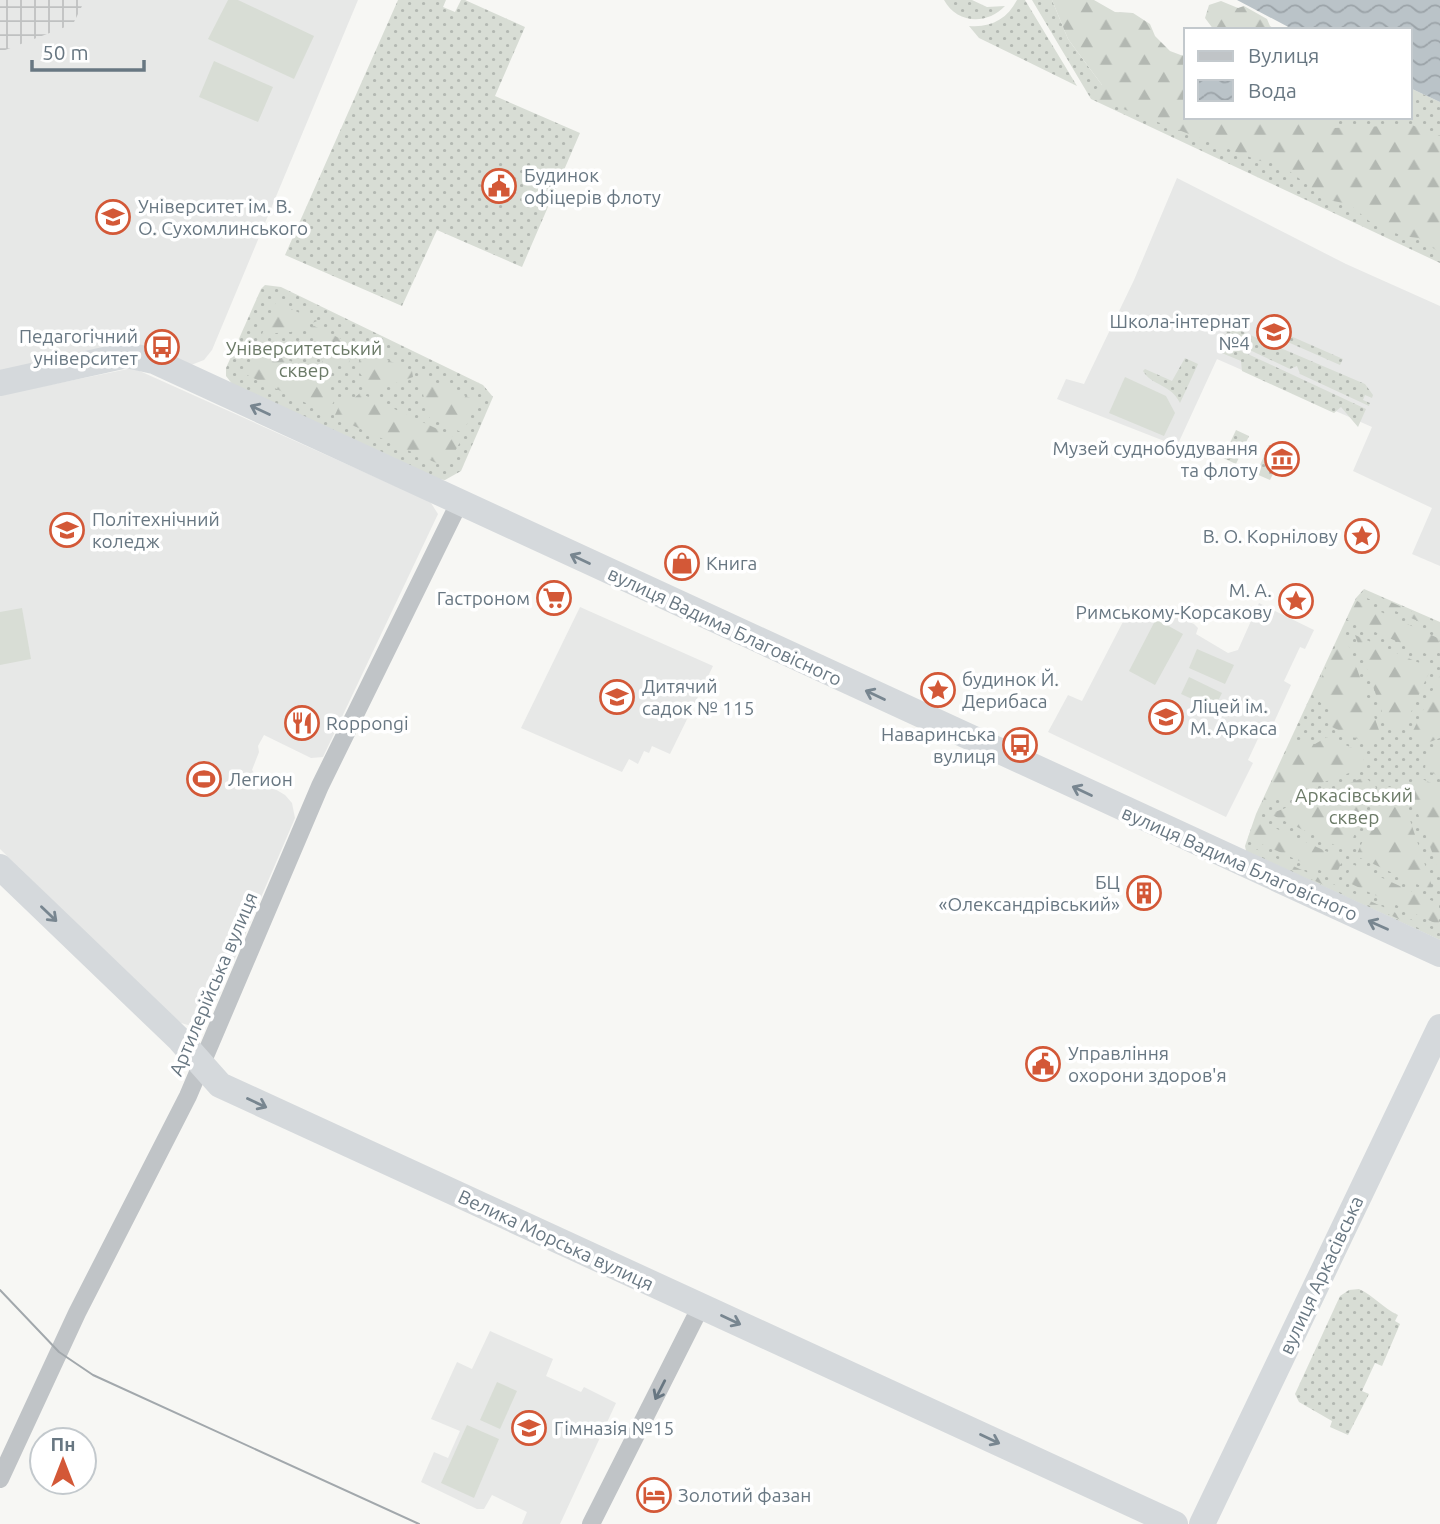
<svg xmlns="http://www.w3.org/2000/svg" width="1440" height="1524" viewBox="0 0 1440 1524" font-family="Ubuntu,sans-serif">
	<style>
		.built { fill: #e7e8e7 }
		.industrial { fill: url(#industrial-grid) }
		.grass { fill: url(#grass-dots) }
		.forest { fill: url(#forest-firs) }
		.garden { fill: #d8ddd5 }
		.water { fill: url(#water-waves) }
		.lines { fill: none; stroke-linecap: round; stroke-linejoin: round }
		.minor { stroke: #c0c4c7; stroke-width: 18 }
		.highway { stroke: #d5d9dc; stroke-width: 26 }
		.tram { stroke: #a2a8ac; stroke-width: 2 }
		.oneway { stroke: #788690 }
		.oneway2 { stroke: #687782 }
		.labels { text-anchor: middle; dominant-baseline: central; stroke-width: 7; stroke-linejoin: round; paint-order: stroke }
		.poi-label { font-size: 19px; fill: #687782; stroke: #fff; text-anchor: start }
		.park-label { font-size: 19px; fill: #6b7a67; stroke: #fff }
		.street-label { font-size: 19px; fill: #687782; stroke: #fff }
	</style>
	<defs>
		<pattern id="industrial-grid" width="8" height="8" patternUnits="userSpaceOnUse" patternTransform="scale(1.75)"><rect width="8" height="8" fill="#e7e8e7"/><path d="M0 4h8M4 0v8" fill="none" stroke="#bfc1c1"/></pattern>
		<pattern id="grass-dots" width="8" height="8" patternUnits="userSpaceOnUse" patternTransform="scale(1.75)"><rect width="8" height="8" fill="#d8ddd5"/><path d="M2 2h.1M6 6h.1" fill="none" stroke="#b3b8b2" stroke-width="1.8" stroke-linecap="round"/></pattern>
		<pattern id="forest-firs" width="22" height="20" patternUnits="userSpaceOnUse" patternTransform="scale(1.75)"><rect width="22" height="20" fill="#d8ddd5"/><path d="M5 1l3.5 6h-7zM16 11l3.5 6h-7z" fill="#b3b8b2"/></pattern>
		<pattern id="water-waves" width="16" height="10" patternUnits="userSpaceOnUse" patternTransform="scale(1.75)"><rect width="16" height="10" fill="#bac3c8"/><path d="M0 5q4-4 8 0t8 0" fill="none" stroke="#9ba3a8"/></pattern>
	</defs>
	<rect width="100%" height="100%" fill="#f7f7f4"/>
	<g class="built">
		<polygon points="0,0 358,0 212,350 204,360 191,365 0,371"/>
		<polygon points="1177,178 1346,264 1440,306 1440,566 1412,554 1432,508 1353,471 1372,427 1217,359 1177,446 1057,399 1066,379 1084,384 1134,280"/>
		<polygon points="133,368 422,498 431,503 438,514 323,757 311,758 264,735 258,746 259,752 252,770 258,779 285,795 292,803 295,818 215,1005 208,1017 199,1025 191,1026 178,1022 167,1012 0,849 0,395"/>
		<polygon points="1259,603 1314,630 1305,649 1300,647 1284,681 1291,685 1270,731 1263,728 1248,760 1253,763 1226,817 1048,732 1068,695 1082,701 1128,612 1146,619 1153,613 1164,610 1194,624 1198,628 1196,634 1228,653 1238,650"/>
		<polygon points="580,607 713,666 670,754 652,746 649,753 644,751 638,764 629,759 622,772 521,728"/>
		<polygon points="490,1331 553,1359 546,1376 581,1392 584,1387 616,1403 560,1524 522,1524 527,1512 492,1495 484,1509 477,1509 421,1482 434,1452 448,1458 460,1431 431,1419 457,1362 472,1369"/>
	</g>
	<polygon class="industrial" points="0,0 85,0 73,24 0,52"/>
	<g class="grass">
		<polygon points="398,0 446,0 443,7 455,12 461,0 465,0 525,27 495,96 580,133 522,267 437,230 402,306 285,255"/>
		<path d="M944,0H972L987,7L1005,6C987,25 957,24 944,0Z"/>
		<path d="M1017,0H1025L1077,86L979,38L969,26C991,28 1007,19 1017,0Z"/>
		<polygon points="1032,0 1052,0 1068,39 1102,85 1186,54 1186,117 1410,117 1410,88 1440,102 1440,263 1091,99"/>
		<polygon points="265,285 281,287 483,385 493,397 461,471 445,480 434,479 233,385 226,376 226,368 261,289"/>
		<polygon points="1229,326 1365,384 1373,395 1372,398 1365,395 1363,400 1370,403 1369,406 1300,374 1297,366 1290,369 1224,338"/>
		<polygon points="1270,327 1343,359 1340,365 1267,333"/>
		<polygon points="1222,342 1366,409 1358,427 1341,407 1334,413 1242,371 1241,361 1217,351"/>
		<path d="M1185,358L1198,364L1180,403C1171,384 1152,386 1143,371L1145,369L1172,381Z"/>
		<polygon points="1236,430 1249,436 1236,464 1223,458"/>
		<polygon points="1269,445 1284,452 1270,480 1256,474"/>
		<polygon points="1364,589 1440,622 1440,940 1246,851 1245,846 1256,814 1356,598"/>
		<path d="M1359,1289C1374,1296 1383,1308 1398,1315L1395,1321L1400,1324L1382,1366L1375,1363L1362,1391L1369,1394L1348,1435L1330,1427L1332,1421L1299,1402L1295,1394L1340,1296L1349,1290Z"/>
	</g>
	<g class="forest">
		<polygon points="1052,0 1094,0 1115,12 1133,13 1150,24 1155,36 1170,51 1186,57 1186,117 1325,117 1334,128 1412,125 1440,136 1440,253 1419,238 1402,236 1369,221 1349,204 1328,200 1277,162 1260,161 1097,99 1096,89 1102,85 1068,39"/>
		<polygon points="1221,1 1238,8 1244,6 1267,19 1270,26 1276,30 1214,30 1205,18 1209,5"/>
		<polygon points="276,302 317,321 291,332 262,334"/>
		<polygon points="314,326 356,346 348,365 339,365 331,372 325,369 310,328"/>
		<polygon points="257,345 328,379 328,389 336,398 327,413 245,374"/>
		<polygon points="365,350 412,371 413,377 373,391 363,386 362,376 356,368"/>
		<polygon points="419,375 477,401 463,433 428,417"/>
		<polygon points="360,393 461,440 448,465 443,466 334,417 342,400 352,400"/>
		<polygon points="1364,590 1440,624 1440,631 1360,595"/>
		<polygon points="1357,601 1440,639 1436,658 1347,620"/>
		<polygon points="1343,630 1380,733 1366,743 1332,727 1330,711 1313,696"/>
		<polygon points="1355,635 1431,668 1403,730 1388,729"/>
		<polygon points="1440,675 1440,738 1422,745 1412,733"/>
		<polygon points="1327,737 1364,753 1363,768 1261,805 1291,741 1315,744"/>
		<polygon points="1440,748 1440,777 1425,769 1427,753"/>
		<polygon points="1365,777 1376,787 1347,851 1270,814"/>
		<polygon points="1420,778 1440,787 1440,874 1409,789"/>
		<polygon points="1387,787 1399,787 1434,892 1356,856"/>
		<polygon points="1255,819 1343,859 1335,877 1248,838"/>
		<polygon points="1247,845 1436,931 1434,935 1247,850"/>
		<polygon points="1352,864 1439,904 1439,925 1345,881"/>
	</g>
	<g class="garden">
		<polygon points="228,0 238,0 314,36 294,79 208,39"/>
		<polygon points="214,61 273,87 258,122 199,97"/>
		<polygon points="1125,377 1166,396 1175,413 1164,436 1109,413"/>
		<polygon points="22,608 31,659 0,665 0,612"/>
		<polygon points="1156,619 1183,634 1155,685 1129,671"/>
		<polygon points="1197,649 1234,665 1225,684 1189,668"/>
		<polygon points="1189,677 1222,693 1214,709 1181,694"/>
		<polygon points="497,1382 517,1391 500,1429 480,1420"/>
		<polygon points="467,1425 499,1439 474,1498 441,1483"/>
	</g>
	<polygon class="water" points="1237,0 1440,0 1440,102 1410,88 1410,30 1294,30"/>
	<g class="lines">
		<g class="minor">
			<polyline points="0,1479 77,1313 188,1096 320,786 459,503"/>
			<polyline points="591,1524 701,1306"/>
		</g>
		<g class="highway">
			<polyline points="0,383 127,355 154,361 1440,954"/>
			<polyline points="0,867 180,1040 220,1085 1175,1524"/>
			<polyline points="1202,1524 1440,1027"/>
		</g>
		<polyline class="tram" points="0,1290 59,1352 93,1375 419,1524"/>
	</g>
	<defs><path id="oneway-shaft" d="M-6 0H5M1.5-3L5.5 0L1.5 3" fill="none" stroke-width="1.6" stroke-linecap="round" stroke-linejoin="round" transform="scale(1.75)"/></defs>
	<g class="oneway">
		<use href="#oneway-shaft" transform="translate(260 410) rotate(-155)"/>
		<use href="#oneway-shaft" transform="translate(580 559) rotate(-155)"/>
		<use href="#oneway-shaft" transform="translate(875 695) rotate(-155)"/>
		<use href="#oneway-shaft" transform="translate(1082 791) rotate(-155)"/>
		<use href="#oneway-shaft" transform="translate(49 914) rotate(44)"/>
		<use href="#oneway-shaft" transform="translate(1378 925) rotate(-156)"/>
		<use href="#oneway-shaft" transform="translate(257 1103) rotate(25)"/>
		<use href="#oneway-shaft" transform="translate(731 1320) rotate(25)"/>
		<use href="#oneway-shaft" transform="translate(990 1439) rotate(25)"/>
	</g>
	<use class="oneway2" href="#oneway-shaft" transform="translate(660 1390) rotate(117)"/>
	<defs>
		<g id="civic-ring" transform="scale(1.75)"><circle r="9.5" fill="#fff" stroke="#d35837" stroke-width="1.5"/><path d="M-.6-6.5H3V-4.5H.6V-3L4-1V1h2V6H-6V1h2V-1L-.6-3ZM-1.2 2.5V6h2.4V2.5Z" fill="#d35837"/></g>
		<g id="university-ring" transform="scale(1.75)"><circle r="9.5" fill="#fff" stroke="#d35837" stroke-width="1.5"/><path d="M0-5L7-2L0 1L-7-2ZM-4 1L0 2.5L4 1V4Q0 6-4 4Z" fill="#d35837"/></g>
		<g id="school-ring" transform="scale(1.75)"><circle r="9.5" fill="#fff" stroke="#d35837" stroke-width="1.5"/><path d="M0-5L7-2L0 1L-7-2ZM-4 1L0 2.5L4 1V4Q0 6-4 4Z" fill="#d35837"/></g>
		<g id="bus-ring" transform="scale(1.75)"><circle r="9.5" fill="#fff" stroke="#d35837" stroke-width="1.5"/><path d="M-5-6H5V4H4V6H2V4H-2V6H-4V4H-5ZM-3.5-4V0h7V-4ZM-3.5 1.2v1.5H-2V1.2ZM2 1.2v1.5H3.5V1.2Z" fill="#d35837"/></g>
		<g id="museum-ring" transform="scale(1.75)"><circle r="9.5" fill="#fff" stroke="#d35837" stroke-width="1.5"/><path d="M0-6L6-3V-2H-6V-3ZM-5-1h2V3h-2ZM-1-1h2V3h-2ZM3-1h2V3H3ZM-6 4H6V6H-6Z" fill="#d35837"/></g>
		<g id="sight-ring" transform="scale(1.75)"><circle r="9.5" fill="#fff" stroke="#d35837" stroke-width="1.5"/><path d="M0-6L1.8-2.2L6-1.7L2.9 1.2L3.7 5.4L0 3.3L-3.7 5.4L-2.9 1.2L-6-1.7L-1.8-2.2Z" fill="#d35837"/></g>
		<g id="shop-ring" transform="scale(1.75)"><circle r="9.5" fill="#fff" stroke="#d35837" stroke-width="1.5"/><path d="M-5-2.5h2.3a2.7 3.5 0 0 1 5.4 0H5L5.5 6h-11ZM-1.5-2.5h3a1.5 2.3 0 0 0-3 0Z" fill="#d35837"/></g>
		<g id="supermarket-ring" transform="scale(1.75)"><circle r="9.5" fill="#fff" stroke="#d35837" stroke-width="1.5"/><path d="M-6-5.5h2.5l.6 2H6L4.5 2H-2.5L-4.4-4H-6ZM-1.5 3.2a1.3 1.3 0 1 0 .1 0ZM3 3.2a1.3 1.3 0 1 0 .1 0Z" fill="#d35837"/></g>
		<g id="restaurant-ring" transform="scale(1.75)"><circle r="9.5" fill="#fff" stroke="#d35837" stroke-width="1.5"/><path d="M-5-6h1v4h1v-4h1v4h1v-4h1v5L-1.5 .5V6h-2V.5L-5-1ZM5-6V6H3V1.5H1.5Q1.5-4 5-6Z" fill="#d35837"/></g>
		<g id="stadium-ring" transform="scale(1.75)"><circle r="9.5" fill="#fff" stroke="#d35837" stroke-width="1.5"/><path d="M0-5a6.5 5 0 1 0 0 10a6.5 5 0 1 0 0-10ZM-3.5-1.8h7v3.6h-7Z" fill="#d35837"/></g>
		<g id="building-ring" transform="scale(1.75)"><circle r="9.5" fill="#fff" stroke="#d35837" stroke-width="1.5"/><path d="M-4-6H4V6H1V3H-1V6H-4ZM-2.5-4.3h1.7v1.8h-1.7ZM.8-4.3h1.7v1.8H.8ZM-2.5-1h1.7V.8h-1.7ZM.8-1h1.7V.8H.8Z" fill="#d35837"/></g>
		<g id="hotel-ring" transform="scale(1.75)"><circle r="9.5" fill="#fff" stroke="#d35837" stroke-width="1.5"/><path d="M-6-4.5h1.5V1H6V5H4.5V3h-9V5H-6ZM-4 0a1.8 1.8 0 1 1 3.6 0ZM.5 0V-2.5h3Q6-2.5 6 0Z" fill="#d35837"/></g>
	</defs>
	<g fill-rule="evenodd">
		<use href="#civic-ring" x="499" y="186"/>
		<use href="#university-ring" x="113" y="217"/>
		<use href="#school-ring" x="1274" y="332"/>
		<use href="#bus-ring" x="162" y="347"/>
		<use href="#museum-ring" x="1282" y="459"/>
		<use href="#university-ring" x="67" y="530"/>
		<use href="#sight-ring" x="1362" y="536"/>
		<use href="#shop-ring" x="682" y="563"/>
		<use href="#supermarket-ring" x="554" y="598"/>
		<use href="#sight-ring" x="1296" y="601"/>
		<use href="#sight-ring" x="938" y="690"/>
		<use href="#school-ring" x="617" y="697"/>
		<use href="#school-ring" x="1166" y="717"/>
		<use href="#restaurant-ring" x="302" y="723"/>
		<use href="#bus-ring" x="1020" y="745"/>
		<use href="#stadium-ring" x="204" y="779"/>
		<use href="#building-ring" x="1144" y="893"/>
		<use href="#civic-ring" x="1043" y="1064"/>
		<use href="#school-ring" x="529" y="1428"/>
		<use href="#hotel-ring" x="654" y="1495"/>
	</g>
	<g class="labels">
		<g class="poi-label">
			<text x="524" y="175">Будинок<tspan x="524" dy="22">офіцерів флоту</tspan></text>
			<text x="138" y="206">Університет ім. В.<tspan x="138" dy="22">О. Сухомлинського</tspan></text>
			<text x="1250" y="321" text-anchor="end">Школа-інтернат<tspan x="1250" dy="22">№4</tspan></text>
			<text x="138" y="336" text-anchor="end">Педагогічний<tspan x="138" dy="22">університет</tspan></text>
			<text x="1258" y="448" text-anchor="end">Музей суднобудування<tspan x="1258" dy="22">та флоту</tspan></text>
			<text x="92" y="519">Політехнічний<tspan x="92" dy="22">коледж</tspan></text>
			<text x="1338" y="536" text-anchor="end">В. О. Корнілову</text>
			<text x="706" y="563">Книга</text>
			<text x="1272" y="590" text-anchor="end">М. А.<tspan x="1272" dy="22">Римському-Корсакову</tspan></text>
			<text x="530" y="598" text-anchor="end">Гастроном</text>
			<text x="962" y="679">будинок Й.<tspan x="962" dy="22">Дерибаса</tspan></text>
			<text x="642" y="686">Дитячий<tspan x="642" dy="22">садок № 115</tspan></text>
			<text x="1190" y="706">Ліцей ім.<tspan x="1190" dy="22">М. Аркаса</tspan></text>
			<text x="326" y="723">Roppongi</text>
			<text x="996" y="734" text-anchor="end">Наваринська<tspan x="996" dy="22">вулиця</tspan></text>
			<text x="228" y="779">Легион</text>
			<text x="1120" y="882" text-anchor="end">БЦ<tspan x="1120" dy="22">«Олександрівський»</tspan></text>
			<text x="1068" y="1053">Управління<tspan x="1068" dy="22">охорони здоров'я</tspan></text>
			<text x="554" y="1428">Гімназія №15</text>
			<text x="678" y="1495">Золотий фазан</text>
		</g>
		<g class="park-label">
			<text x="304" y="348">Університетський<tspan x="304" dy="22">сквер</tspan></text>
			<text x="1354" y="795">Аркасівський<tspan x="1354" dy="22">сквер</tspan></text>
		</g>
		<g class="street-label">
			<text transform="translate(725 626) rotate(25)">вулиця Вадима Благовісного</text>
			<text transform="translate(1240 863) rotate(24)">вулиця Вадима Благовісного</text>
			<text transform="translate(213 984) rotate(-67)">Артилерійська вулиця</text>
			<text transform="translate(556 1240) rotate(25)">Велика Морська вулиця</text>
			<text transform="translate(1321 1275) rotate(-65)">вулиця Аркасівська</text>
		</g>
	</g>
	<rect x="1184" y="28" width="228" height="91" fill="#ffffff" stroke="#c3c9cd" stroke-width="2"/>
	<rect x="1198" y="51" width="35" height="10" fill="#c0c4c7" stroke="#c3c9cd" stroke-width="2"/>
	<text x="1248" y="63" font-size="21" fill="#687782">Вулиця</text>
	<rect x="1198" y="80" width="35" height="21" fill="url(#water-waves)" stroke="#c3c9cd" stroke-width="2"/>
	<text x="1248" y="98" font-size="21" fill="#687782">Вода</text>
	<g transform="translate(63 1461)"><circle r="33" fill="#ffffff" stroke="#c3c9cd" stroke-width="2"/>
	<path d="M0-5L12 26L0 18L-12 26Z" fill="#d35837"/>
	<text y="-10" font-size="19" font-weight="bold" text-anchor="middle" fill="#687782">Пн</text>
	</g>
	<path d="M32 60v10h112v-10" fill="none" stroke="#687782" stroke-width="3.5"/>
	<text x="42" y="60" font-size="21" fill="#687782" stroke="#ffffff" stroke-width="5" paint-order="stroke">50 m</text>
</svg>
